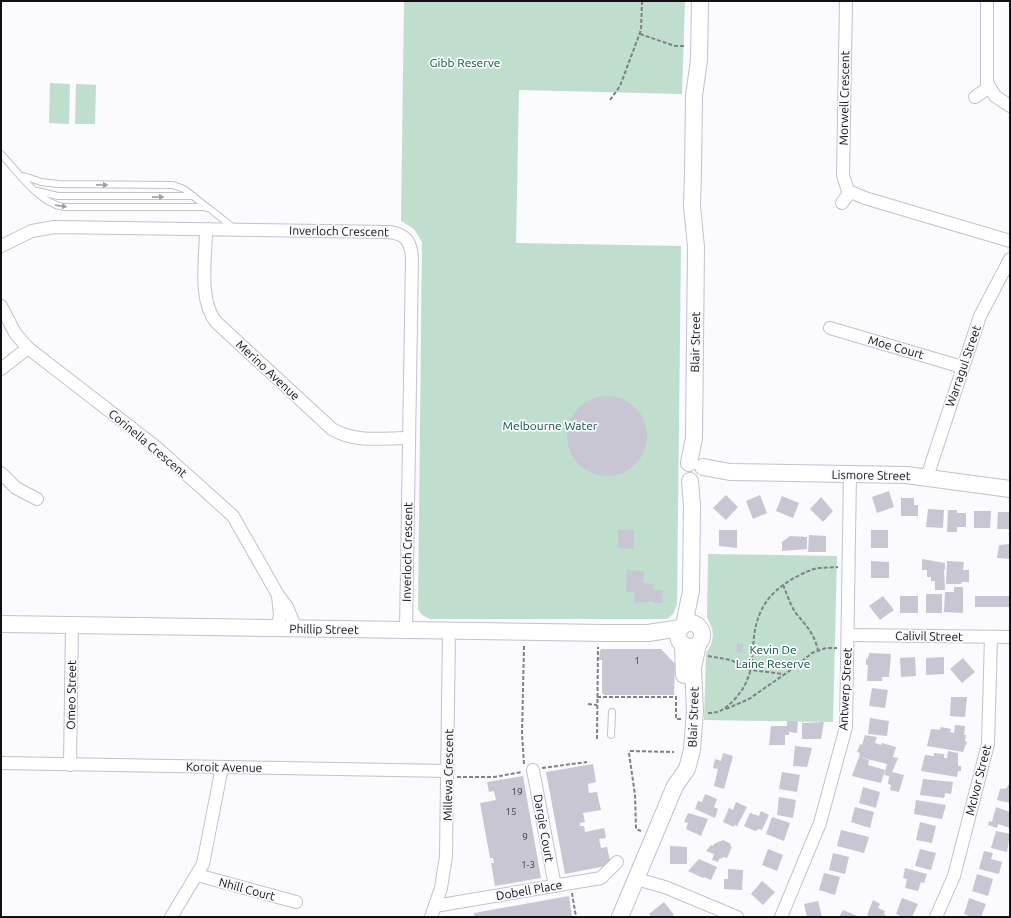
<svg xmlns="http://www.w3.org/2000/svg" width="1011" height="918" viewBox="0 0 1011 918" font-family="Ubuntu,sans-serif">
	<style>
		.green { fill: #bfdece }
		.building { fill: #c7c6d2 }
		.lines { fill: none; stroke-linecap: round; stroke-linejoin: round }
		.lane-casing { stroke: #c2c1cd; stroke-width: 8 }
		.street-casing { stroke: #c2c1cd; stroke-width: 14 }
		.secondary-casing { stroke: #c2c1cd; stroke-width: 18 }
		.path { stroke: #808084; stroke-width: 2; stroke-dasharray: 4 2; stroke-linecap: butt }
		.lane { stroke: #fff; stroke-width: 6 }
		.street { stroke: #fff; stroke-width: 12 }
		.secondary { stroke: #fff; stroke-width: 16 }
		.oneway { fill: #a0a0a1 }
		.labels { text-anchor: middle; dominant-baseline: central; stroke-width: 3.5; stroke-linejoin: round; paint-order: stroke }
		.number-label { font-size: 10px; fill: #3e3e44 }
		.park-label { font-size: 12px; fill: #07553a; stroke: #fafaff }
		.street-label { font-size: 12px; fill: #111115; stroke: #fafaff }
	</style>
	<rect width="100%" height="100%" fill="#fafaff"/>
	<g class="green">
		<polygon points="404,1 685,1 682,94 519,90 516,243 681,246 677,605 673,614 667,619 430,619 422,615 418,609 422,242 414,229 401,221"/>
		<polygon points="50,83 70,84 69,124 49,123"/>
		<polygon points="76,84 96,85 95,124 75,124"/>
		<polygon points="708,554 837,556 833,722 704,720 706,653 711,645 713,635 712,628 707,617"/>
	</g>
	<g class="building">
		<circle cx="607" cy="436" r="40"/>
		<polygon points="889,491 894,507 877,513 872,497"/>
		<polygon points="726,495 738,507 726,520 713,508"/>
		<polygon points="760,495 767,513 753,519 746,501"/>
		<polygon points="782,496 799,503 793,518 776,511"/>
		<polygon points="821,497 833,511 823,522 810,509"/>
		<polygon points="901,498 914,498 914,505 918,505 918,516 901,516"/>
		<polygon points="928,509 944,510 943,528 926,527"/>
		<polygon points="948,510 957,510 957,513 966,513 966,527 957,527 957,532 947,532"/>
		<polygon points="974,511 991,511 990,528 974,528"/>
		<polygon points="998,512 1010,512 1010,529 997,529"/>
		<polygon points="618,530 634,530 634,549 618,548"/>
		<polygon points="719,530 737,530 737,548 719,546"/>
		<rect x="871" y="530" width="17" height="18"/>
		<polygon points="809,535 826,536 826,552 808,552"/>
		<polygon points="790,536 807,537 807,549 782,551 782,542"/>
		<polygon points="1010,544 1010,559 997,558 999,545"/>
		<polygon points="922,559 945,563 945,570 944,570 945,590 935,590 935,581 931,581 931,577 927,577 927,570 922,570"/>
		<polygon points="871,561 889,562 889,578 871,578"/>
		<polygon points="947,561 964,562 963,570 969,570 969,582 962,582 961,584 946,584"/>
		<polygon points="627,570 644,571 643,583 653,584 653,590 663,590 662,603 653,603 653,601 634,603 635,592 626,592"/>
		<polygon points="954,587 963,587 963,613 944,612 945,592 954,592"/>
		<rect x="926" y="594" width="16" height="19"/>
		<polygon points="883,596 894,610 880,620 869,606"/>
		<rect x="900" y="596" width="18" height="17"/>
		<rect x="975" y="596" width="34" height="11"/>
		<polygon points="737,643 743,644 742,653 736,652"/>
		<polygon points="601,649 661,649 675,664 674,695 604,695 602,693 602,660 599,660 600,651"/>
		<polygon points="869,653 891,654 889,677 882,677 882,681 867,681 868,665 866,665 866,658 868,659"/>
		<polygon points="915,657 916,676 901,677 900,658"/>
		<polygon points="944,657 944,674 926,675 926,658"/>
		<polygon points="963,658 975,672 962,683 950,669"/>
		<polygon points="872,688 888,690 885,708 869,706"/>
		<polygon points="951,697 967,697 965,717 950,716"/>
		<polygon points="870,718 889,721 887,736 868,734"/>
		<polygon points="787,721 798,721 797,733 789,732 789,735 785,735 785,745 769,745 771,726 787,726"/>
		<polygon points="824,722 821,739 802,739 802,723"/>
		<polygon points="955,725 965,726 964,735 966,735 965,741 967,742 963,752 927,746 931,729 940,730 941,727 951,729 950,732 954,733"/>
		<polygon points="865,735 877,737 875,743 881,745 882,743 896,747 893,757 898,758 892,772 904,775 899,792 890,790 891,785 888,784 889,776 884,775 887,764 859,757 860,753 857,752 860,744 862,745"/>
		<polygon points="795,746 812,748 807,767 793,766"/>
		<polygon points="948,751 958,753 958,766 961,766 961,771 958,771 957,777 921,771 925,755 934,756 934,753 944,754 944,758 947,758"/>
		<polygon points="723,753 733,756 724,789 714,786 718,769 713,768 715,759 721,761"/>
		<polygon points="859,757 869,760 868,765 885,770 881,783 852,776"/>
		<polygon points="593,764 596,782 588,784 589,793 597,792 601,810 583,813 585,822 580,823 580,826 584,826 585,832 604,828 606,838 599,839 601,848 607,847 611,865 565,874 546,772"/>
		<polygon points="782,772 800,775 797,792 779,789"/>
		<polygon points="523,776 541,878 495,886 491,863 494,863 493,858 490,858 480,803 496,800 494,791 489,792 487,782"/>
		<polygon points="923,779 953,782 951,794 945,793 944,798 920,795"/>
		<polygon points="1008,785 1010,785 1010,803 997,800 1000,789 1007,788"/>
		<polygon points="863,787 880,792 876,808 859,803"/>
		<polygon points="705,794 717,799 714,807 718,809 715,818 695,809 698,801 702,802"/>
		<polygon points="779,797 796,800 793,818 777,815"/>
		<polygon points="916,800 946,805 942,819 914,814"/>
		<polygon points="736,802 747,807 737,826 734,825 734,827 723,822 729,808 733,810"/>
		<polygon points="855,807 874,812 870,828 851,822"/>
		<polygon points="996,807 1010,812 1010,828 998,824 997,828 988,825 989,821 992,822"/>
		<polygon points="761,811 769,815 762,830 759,829 755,831 744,826 750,813 759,816"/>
		<polygon points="688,813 708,819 701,836 686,829 688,823 684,822"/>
		<polygon points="772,817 790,823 784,841 766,834"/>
		<polygon points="920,822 936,826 932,843 916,840"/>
		<polygon points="841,830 869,837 864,853 837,846"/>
		<polygon points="996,831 1010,834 1007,852 991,848"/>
		<polygon points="723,840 731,844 730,846 732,847 727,858 723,857 722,859 720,858 718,862 712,860 714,854 706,851 711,845 713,846 714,844"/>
		<polygon points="670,846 687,847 687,864 670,864"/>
		<polygon points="768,849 783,855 777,871 762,865"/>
		<polygon points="920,849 936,853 931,870 915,866"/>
		<polygon points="984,851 993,853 991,859 1002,862 999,874 979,869"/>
		<polygon points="833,853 849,857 845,874 829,870"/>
		<polygon points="699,859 717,867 711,880 704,877 703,878 688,871"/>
		<polygon points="905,868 927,874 924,883 921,882 918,891 905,888 907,879 903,878"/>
		<polygon points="728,869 743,870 742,890 724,889 724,879 728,879"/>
		<polygon points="824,873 840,877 835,895 819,890"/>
		<polygon points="977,874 993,879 988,896 972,891"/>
		<polygon points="762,881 775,892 763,905 751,894"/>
		<polygon points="569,896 572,917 474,917 474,913"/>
		<polygon points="902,898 918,904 912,917 903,917 896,914"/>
		<polygon points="969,898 986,904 981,917 972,917 964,914"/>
		<polygon points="873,900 880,904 878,908 885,911 884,914 886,916 886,917 872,917 867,915"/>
		<polygon points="818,901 822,917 807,917 804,904"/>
		<polygon points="664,902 674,915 671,917 651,917 649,914"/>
		<polygon points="843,910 860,917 839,917"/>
	</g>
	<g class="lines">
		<g class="lane-casing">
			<g id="lane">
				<path d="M1,154C17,171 39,203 63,207H204L210,209L235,229"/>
				<polyline points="24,176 41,182 58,184 173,185 184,189 208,208"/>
				<polyline points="37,191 58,196 193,196"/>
				<polyline points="611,735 612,712"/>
			</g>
		</g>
		<g class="street-casing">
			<g id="street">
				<polyline points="846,1 843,175 848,191 865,198 1010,241"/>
				<polyline points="987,1 987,83 995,96 1010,106"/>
				<polyline points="975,97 988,88"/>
				<polyline points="842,203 850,192"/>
				<path d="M206,230C206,257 198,300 216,322L332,429C355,443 383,438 409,438"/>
				<path d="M1,246L32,231L54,227L389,232C406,234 411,242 412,258L406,630"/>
				<polyline points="1,306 15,333 28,348 156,447 233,516 278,595 287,607 293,621 293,629"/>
				<polyline points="830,328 962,367"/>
				<polyline points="1,369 28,348"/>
				<polyline points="1,473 16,488 37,499"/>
				<polyline points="927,477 980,316 1010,259"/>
				<polyline points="278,628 280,614 278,596"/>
				<polyline points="848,635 1010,637"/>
				<polyline points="1,763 448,771"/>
				<polyline points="70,765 72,625"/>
				<polyline points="533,770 555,886"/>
				<polyline points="197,875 296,902"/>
				<polyline points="636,879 665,887 737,917"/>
				<polyline points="435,906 601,878 617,862"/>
				<polyline points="171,917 203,864 222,767"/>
				<polyline points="431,917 441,888 446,856 449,631"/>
				<polyline points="781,917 820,823 846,727 850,474"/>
				<polyline points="936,917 954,876 988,744 991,637"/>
			</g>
		</g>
		<g class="secondary-casing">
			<g id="secondary">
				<polyline points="689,463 694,438 696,247 692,206 693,172 694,96 699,60 700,1"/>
				<polyline points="703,467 730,472 906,475 1010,489"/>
				<circle cx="690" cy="635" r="12"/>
				<polyline points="1,624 604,633 648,633 681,628"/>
				<polyline points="684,625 691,591 692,505 690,481"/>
				<polyline points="683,644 684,675"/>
				<polyline points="620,917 675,786 687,769 692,750 695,711 693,668 698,644"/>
			</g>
		</g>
		<g class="path">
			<polyline points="640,34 675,46 685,46"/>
			<polyline points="610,100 620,86 641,30 642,1"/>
			<path d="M783,585C787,594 790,604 795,612C806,626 813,631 818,650"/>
			<polyline points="708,656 731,660 751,670 783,674"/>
			<polyline points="597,697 676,697 676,719 681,719"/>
			<polyline points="588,704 597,705"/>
			<polyline points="726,709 749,699 795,667 812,653 826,648 837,648"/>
			<path d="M708,713C720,713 725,709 734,700C763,669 745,642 762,609C771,590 794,576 814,569C821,567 830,568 838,567"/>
			<polyline points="597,739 598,647"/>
			<polyline points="630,751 674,752"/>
			<polyline points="629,753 635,795 636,829 641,831"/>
			<polyline points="524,764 522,734 524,646"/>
			<polyline points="542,768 587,762"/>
			<polyline points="457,777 494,777 522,772"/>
			<polyline points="572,893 576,917"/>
		</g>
		<use href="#lane" class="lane"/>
		<use href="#street" class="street"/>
		<use href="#secondary" class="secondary"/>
	</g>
	<defs><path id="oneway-solid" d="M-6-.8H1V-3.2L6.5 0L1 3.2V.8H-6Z"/></defs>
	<g class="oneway">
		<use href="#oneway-solid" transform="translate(102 185) rotate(1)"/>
		<use href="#oneway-solid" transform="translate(158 197) rotate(-1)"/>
		<use href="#oneway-solid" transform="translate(61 206) rotate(8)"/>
	</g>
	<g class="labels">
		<g class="number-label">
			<text x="637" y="660">1</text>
			<text x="517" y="791">19</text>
			<text x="511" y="811">15</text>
			<text x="525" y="836">9</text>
			<text x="528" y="864">1-3</text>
		</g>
		<g class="park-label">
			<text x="465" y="62">Gibb Reserve</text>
			<text x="550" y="425">Melbourne Water</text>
			<text x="773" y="649">Kevin De<tspan x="773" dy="14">Laine Reserve</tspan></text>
		</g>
		<g class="street-label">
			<text transform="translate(844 98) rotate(-89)">Morwell Crescent</text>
			<text transform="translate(339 231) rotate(1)">Inverloch Crescent</text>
			<text transform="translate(695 342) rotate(-89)">Blair Street</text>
			<text transform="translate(896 347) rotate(16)">Moe Court</text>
			<text transform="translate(963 366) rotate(-71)">Warragul Street</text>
			<text transform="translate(268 370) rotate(43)">Merino Avenue</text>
			<text transform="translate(148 443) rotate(40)">Corinella Crescent</text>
			<text transform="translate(871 475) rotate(1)">Lismore Street</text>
			<text transform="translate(407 552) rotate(-89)">Inverloch Crescent</text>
			<text transform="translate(324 629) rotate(1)">Phillip Street</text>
			<text transform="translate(929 636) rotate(1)">Calivil Street</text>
			<text transform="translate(845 689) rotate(-87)">Antwerp Street</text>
			<text transform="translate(71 695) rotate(-89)">Omeo Street</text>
			<text transform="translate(693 717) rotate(-88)">Blair Street</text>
			<text transform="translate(224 767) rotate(1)">Koroit Avenue</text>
			<text transform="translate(448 775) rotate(-89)">Millewa Crescent</text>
			<text transform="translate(978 780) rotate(-76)">McIvor Street</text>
			<text transform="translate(544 828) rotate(80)">Dargie Court</text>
			<text transform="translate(247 889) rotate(15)">Nhill Court</text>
			<text transform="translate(529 890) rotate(-10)">Dobell Place</text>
		</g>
	</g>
	<rect width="1011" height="918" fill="none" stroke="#111115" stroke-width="4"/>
</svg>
